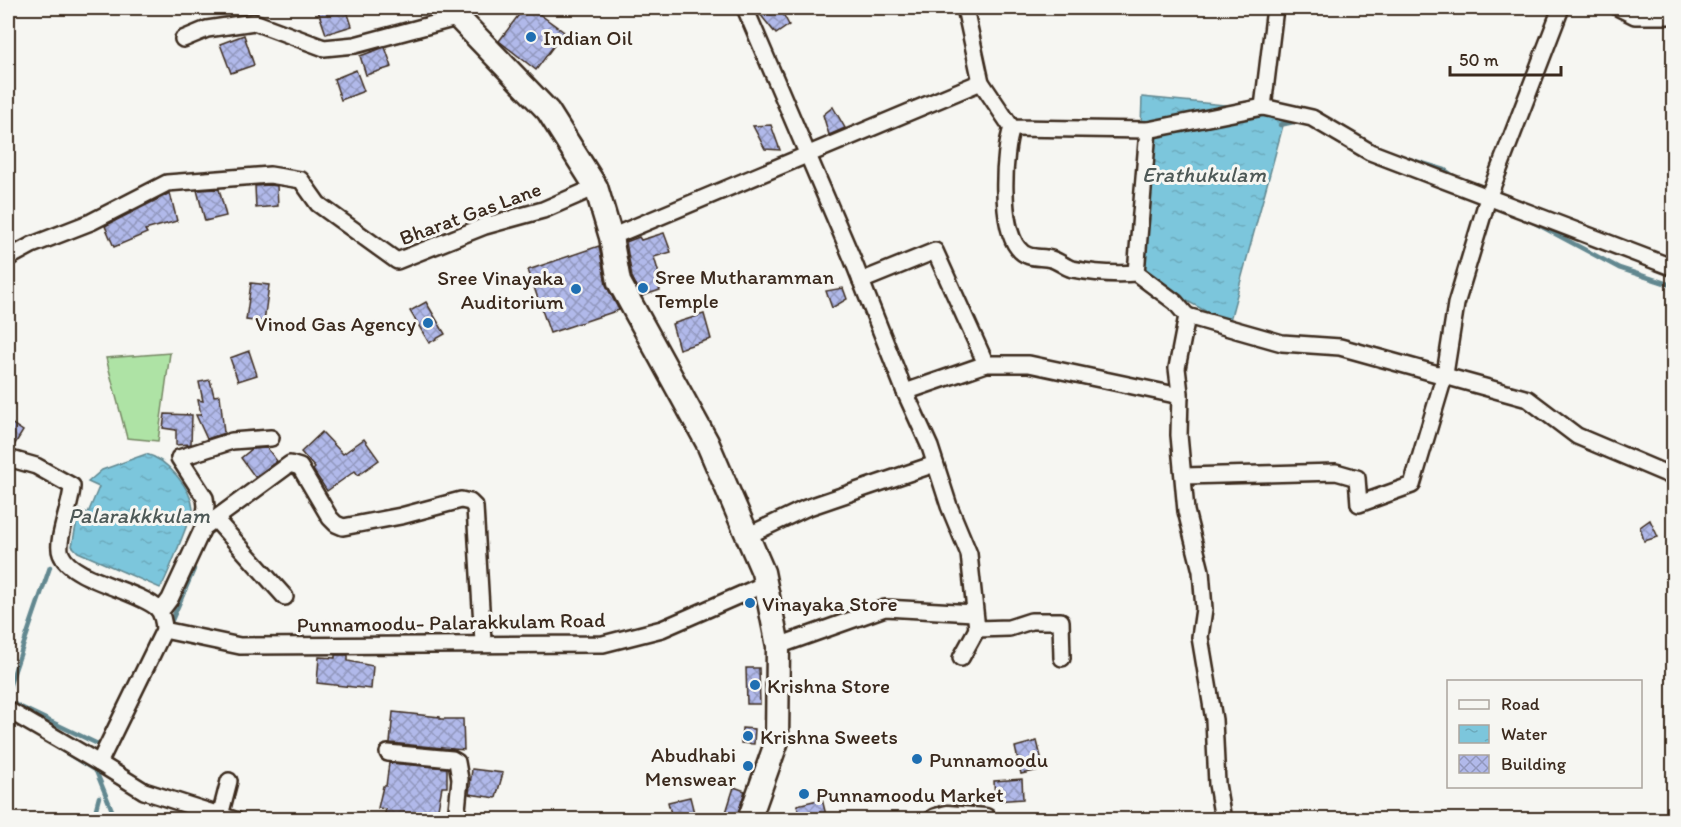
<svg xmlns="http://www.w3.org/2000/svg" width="1681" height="827" viewBox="0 0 1681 827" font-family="Itim,sans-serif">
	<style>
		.grass { fill: #aee3a5; stroke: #748662; stroke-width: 1.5 }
		.water { fill: url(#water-ripples); stroke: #628890; stroke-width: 1.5 }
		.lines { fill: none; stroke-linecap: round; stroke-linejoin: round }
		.stream { stroke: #628890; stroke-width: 4.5 }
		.building { fill: url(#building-cross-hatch); stroke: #3b2a1e; stroke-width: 1.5 }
		.minor-casing { stroke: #3b2a1e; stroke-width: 20 }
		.secondary-casing { stroke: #3b2a1e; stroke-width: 27 }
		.minor { stroke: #f6f6f2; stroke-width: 15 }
		.secondary { stroke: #f6f6f2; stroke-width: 22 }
		.poi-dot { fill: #1f6fb2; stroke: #f6f6f2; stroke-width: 2 }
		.labels { text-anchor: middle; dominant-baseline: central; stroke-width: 6; stroke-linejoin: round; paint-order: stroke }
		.poi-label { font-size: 21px; fill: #3b2a1e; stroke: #f6f6f2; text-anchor: start }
		.street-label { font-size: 21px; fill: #3b2a1e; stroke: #f6f6f2 }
		.water-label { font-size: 22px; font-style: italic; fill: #4e5957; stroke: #f6f6f2 }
	</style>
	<defs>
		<pattern id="water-ripples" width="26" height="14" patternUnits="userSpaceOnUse" patternTransform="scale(1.5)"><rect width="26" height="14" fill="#7cc6dc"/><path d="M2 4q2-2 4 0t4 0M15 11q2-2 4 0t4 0" fill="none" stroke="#6caabc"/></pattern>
		<pattern id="building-cross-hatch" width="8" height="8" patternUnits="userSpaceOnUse" patternTransform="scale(1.5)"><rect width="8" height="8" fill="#b1b9ea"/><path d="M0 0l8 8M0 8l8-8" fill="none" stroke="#9197bd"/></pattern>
	</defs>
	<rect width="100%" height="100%" fill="#f6f6f2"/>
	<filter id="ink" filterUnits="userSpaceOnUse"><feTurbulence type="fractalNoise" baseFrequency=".0167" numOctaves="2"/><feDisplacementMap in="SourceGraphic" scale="12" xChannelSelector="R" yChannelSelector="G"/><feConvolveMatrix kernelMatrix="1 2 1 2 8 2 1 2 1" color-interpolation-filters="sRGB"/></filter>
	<g filter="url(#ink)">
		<polygon class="grass" points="170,353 158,441 127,438 106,358"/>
		<g class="water">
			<polygon points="1142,97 1287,111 1229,324 1136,273"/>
			<path d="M146,454C167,459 191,488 193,509C188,522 165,584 160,588L78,552L72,546L79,510L88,513L99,487L88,482L102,470Z"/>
		</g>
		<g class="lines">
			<g class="stream">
				<polyline points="1280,125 1298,121"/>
				<polyline points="1402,157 1445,170 1458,179"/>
				<polyline points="1533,222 1619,268 1674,286"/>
				<polyline points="169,627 194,569"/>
				<polyline points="8,690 50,567"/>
				<polyline points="8,701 102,746"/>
				<polyline points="60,749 96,771 116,820"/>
				<polyline points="93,820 99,797"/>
			</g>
		</g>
		<g class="building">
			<polygon points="317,8 346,8 352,26 326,34"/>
			<polygon points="524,8 531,8 564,32 536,70 499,41"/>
			<polygon points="755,8 780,8 789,25 776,34"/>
			<polygon points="244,35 254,65 231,73 220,44"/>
			<polygon points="385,47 392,67 366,75 360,56"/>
			<polygon points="356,70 364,91 341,100 334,79"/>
			<polygon points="833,107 845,128 829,135 823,115"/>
			<polygon points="771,125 780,150 765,149 753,126"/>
			<polygon points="270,185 277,186 278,206 256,208 255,186"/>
			<polygon points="219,189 226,216 205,221 197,190"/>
			<polygon points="170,193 177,221 145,230 147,233 114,247 105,226"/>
			<polygon points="664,233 671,252 654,257 659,274 655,275 660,290 642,296 632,277 626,242 639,237 641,240"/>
			<polygon points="599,246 606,285 619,310 550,333 528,270"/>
			<polygon points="251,283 269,285 264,322 246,320"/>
			<polygon points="843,288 847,299 832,308 826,291"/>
			<polygon points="426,302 445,334 429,343 410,311"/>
			<polygon points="704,314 711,339 679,349 672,324"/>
			<polygon points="249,351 257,375 238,381 230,358"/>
			<polygon points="210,380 214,396 220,395 224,433 207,439 196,415 201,415 198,400 203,401 199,382"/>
			<polygon points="165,414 192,415 191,444 176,445 176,430 163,428"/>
			<polygon points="8,421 23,431 12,449 8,448"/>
			<polygon points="322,432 343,454 364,439 379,460 358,475 355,471 327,491 313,470 315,468 301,452"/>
			<polygon points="267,448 277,461 255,477 241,458 252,449"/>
			<polygon points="1650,520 1658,537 1644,541 1640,527"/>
			<polygon points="335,655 348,655 348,661 373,666 371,689 317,683 319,657 335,658"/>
			<polygon points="746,668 759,668 760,704 747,704"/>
			<polygon points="393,712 440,717 440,719 463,719 464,750 390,743"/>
			<polygon points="742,728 755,729 754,744 741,743"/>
			<polygon points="1037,741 1044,769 1021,774 1015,747"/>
			<polygon points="389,763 447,768 447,787 442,787 436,819 397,816 396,819 384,817 386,809 378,808 383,786 386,786"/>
			<polygon points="472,769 503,773 496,798 469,794"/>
			<polygon points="1022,779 1023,799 995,801 994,781"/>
			<polygon points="734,787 745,791 736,819 724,819"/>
			<polygon points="690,797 694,813 672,818 668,802"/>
			<polygon points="822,799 827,819 801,819 797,805"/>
		</g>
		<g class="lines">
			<g class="minor-casing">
				<g id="minor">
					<polyline points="745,8 852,258 905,392 986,364 1029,364 1180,396"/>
					<polyline points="965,8 981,82 1012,128 1148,130 1263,107"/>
					<polyline points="1275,8 1263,107 1312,118 1370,152 1674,268"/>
					<polyline points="1619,8 1635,16 1674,16"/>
					<polyline points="183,39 207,29 254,22 324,48 355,45 460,17"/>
					<path d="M1012,128C1003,153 1000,226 1018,248C1027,260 1039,256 1051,259C1059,261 1065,267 1072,269C1093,273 1115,275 1136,273L1175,302L1187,316L1177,368L1180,393L1179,435L1186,511L1201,571L1204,609L1200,637L1214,720L1217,784L1223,820"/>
					<polyline points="611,237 981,82"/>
					<polyline points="8,258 32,245 91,222 167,183 270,175 301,180 318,204 397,261 485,226 543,210 596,187"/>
					<polyline points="1136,273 1148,130"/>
					<polyline points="861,281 935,251 986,364"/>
					<polyline points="1187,316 1282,343 1340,347 1528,399 1577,436 1674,477"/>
					<polyline points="905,392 930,447 949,506 969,554 977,629 1009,628 1031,621 1061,621 1062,658"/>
					<path d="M8,458L36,466L72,486C72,504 55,541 61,554C71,580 137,590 157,608C162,613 164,623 164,630L99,763L144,791L235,820"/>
					<polyline points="1184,476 1336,472 1357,478 1359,504 1412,485 1445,374 1456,304 1488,198 1561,8"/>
					<polyline points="215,519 285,597"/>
					<polyline points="203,528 290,464 300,467 330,518 336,524 343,527 401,516 461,500 470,502 475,507 483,642"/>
					<polyline points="747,536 806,508 935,464"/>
					<polyline points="157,608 164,607 170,599 203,528 206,506 205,498 179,458 232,441 271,438"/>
					<polyline points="164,630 240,646 603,644 662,629 765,584"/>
					<polyline points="778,646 885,608 974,613"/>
					<polyline points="961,658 977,629"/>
					<polyline points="8,710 99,763"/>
					<polyline points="388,753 452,759 457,762 460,779 456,820"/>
					<polyline points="220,816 229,781"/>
				</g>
			</g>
			<g class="secondary-casing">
				<g id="secondary">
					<polyline points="449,8 548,111 596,187 611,237 619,282 707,442 763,572 778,646 777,741 749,820"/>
					<polyline points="936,820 947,817 985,820"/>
				</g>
			</g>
			<use href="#minor" class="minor"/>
			<use href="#secondary" class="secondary"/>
		</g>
	</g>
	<g class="poi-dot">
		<circle cx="531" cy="37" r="6"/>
		<circle cx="643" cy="288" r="6"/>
		<circle cx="576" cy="289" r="6"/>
		<circle cx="428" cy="323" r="6"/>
		<circle cx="750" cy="603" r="6"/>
		<circle cx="755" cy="685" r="6"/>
		<circle cx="748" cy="736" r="6"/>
		<circle cx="917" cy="759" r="6"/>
		<circle cx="748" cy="766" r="6"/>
		<circle cx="804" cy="794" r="6"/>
	</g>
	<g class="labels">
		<g class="poi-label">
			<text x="543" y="37">Indian Oil</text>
			<text x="655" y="276">Sree Mutharamman<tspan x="655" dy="24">Temple</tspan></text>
			<text x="564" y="277" text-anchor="end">Sree Vinayaka<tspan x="564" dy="24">Auditorium</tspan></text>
			<text x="416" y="323" text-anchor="end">Vinod Gas Agency</text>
			<text x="762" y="603">Vinayaka Store</text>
			<text x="767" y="685">Krishna Store</text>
			<text x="760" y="736">Krishna Sweets</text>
			<text x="736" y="754" text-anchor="end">Abudhabi<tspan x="736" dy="24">Menswear</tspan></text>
			<text x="929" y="759">Punnamoodu</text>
			<text x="816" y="794">Punnamoodu Market</text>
		</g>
		<g class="street-label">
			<text transform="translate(470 213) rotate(-20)">Bharat Gas Lane</text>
			<text transform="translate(451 622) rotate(-1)">Punnamoodu- Palarakkulam Road</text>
		</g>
		<g class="water-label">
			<text x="1204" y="174">Erathukulam</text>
			<text x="139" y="515">Palarakkkulam</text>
		</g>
	</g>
	<rect width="1681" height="827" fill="none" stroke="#f6f6f2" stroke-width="30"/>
	<rect x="15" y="15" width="1651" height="797" fill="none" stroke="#3b2a1e" stroke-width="2" filter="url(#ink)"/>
	<rect x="1447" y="680" width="195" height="108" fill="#f6f6f2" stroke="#aba49d" stroke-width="1.5"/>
	<rect x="1459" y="700" width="30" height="9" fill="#f6f6f2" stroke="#aba49d" stroke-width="1.5"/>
	<text x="1501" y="710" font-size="18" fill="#3b2a1e">Road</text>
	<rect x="1459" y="725" width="30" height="18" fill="url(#water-ripples)" stroke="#aba49d" stroke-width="1.5"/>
	<text x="1501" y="740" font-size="18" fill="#3b2a1e">Water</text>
	<rect x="1459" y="755" width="30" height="18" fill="url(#building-cross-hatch)" stroke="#aba49d" stroke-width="1.5"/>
	<text x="1501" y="770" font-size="18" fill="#3b2a1e">Building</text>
	<path d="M1450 66v9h111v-9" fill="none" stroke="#3b2a1e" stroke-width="3"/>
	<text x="1459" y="66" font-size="18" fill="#3b2a1e" stroke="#f6f6f2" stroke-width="4.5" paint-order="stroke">50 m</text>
</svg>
